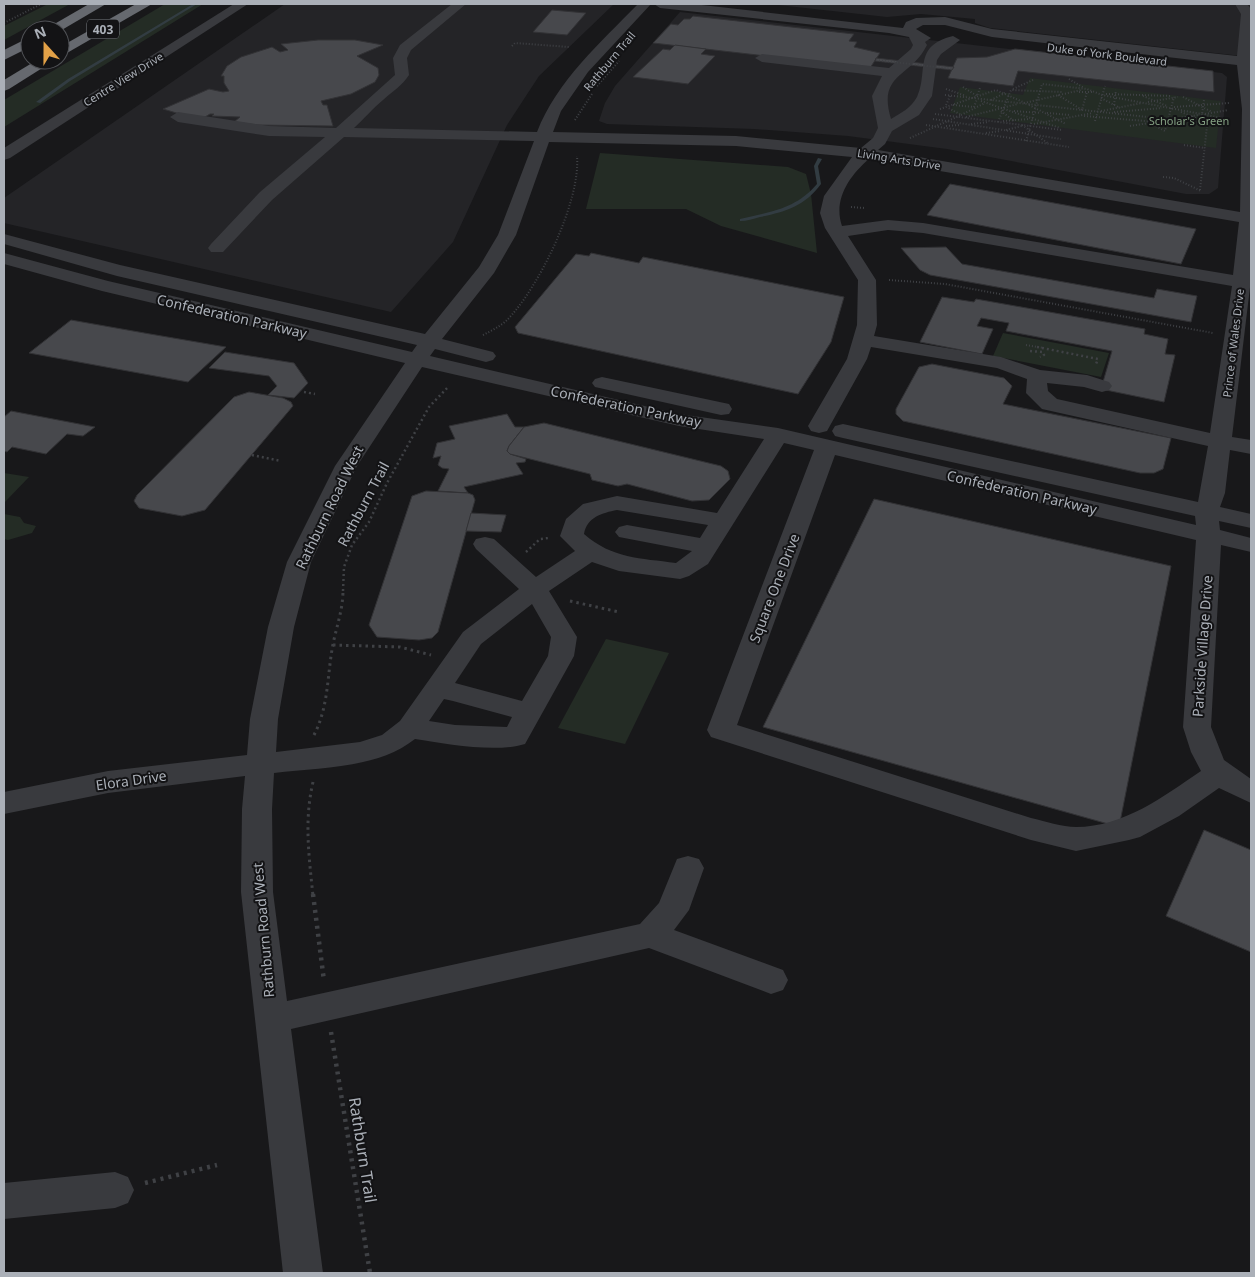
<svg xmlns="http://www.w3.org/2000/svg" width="1255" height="1277" viewBox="0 0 1255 1277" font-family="'Noto Sans',sans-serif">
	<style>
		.built { fill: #242427 }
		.green { fill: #242c25 }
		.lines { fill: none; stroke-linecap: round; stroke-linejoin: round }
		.stream { fill: #323c42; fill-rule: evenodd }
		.building { fill: #47484c; stroke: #323235 }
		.path-far3 { stroke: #3f4145; stroke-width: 2; stroke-dasharray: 1 2; stroke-linecap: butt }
		.path-far2 { stroke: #3f4145; stroke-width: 2.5; stroke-dasharray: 2 3; stroke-linecap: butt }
		.path-far1 { stroke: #3f4145; stroke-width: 3; stroke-dasharray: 2.5 4; stroke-linecap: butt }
		.path { stroke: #3f4145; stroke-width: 4.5; stroke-dasharray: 3 5; stroke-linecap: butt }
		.minor { fill: #393a3e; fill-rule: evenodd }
		.highway { fill: #66696f; fill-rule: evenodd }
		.path-bridge { stroke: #3f4145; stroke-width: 2; stroke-dasharray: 1 2; stroke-linecap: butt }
		.labels { text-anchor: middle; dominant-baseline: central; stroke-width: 4; stroke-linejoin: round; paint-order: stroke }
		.far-street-label { font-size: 11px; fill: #abb0b8; stroke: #131315 }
		.far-park-label { font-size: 11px; fill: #85a184; stroke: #131315 }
		.shield { fill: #131315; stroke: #7d8187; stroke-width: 1 }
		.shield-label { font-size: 12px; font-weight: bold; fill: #abb0b8 }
		.street-label { font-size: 14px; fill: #abb0b8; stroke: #131315 }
		.near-street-label { font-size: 16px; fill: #abb0b8; stroke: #131315 }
	</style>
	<rect width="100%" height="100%" fill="#18181a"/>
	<g class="built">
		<polygon points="285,4 614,4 539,76 507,125 453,242 391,312 4,223 4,198"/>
		<polygon points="769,4 1251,4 1251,57 990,28 975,23 975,19 921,14 887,17"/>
		<polygon points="680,12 1222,73 1227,77 1218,188 1209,194 1186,194 947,149 848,136 754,129 607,124 599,121 605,103 615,86"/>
	</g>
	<g class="green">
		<polygon points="48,4 70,4 4,40 4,26"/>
		<polygon points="165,4 203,4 4,127 4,100"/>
		<polygon points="1030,78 1221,101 1216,148 950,113 960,87 1023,95"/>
		<polygon points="600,153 788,167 806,174 811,194 817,253 721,226 686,209 586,209"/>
		<polygon points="1003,333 1109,353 1101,377 993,356"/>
		<polygon points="4,473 29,477 4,503"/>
		<polygon points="4,514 20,517 24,523 36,526 32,533 8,540 4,539"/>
		<polygon points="606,639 669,653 625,744 558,728"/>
	</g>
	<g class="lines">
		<g class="stream">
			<polygon points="193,4 197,4 70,81 40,103 36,102 68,79"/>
			<path d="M818,158L822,159L818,166L821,184C805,206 785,212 760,217C753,219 747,221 740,221V219C770,212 796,209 817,184L814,166Z"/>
		</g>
	</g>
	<g class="building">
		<polygon points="552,10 586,13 567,35 533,32"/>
		<polygon points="693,16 854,34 849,41 857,42 854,47 880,53 870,68 653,43 671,24 678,25 684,19 690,19"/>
		<polygon points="318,40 355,40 383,45 357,56 378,68 379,75 375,82 351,94 321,101 323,105 327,105 333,126 257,125 234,122 240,117 212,116 214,114 210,114 205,117 190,117 163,109 209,89 223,92 229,91 224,83 224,76 221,76 227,66 241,57 272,47 280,52 288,50 281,44"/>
		<polygon points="675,45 706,49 701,54 715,56 688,84 633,77 663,49 670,50"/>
		<polygon points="1015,49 1213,71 1214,92 1018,71 1013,86 948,78 957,58 987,57"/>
		<polygon points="876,58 954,67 952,70 875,61"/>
		<polygon points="950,184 1196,229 1181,264 927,215"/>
		<polygon points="946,247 962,264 1154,298 1157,289 1197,296 1191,322 930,275 920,270 901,248"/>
		<polygon points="591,253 639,263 643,257 844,297 831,342 798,394 518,333 515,327 576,254 589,256"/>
		<polygon points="942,297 974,302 976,299 1145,329 1144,334 1168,339 1165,354 1175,355 1164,402 1101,389 1112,351 1006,331 1009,323 981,318 977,326 993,329 982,354 920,342"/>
		<polygon points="71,320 150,334 226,347 188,382 29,353"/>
		<polygon points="225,352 294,363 308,383 294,398 268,395 277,386 269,376 209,368"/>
		<polygon points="932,364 1004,378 1012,386 1003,404 1171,438 1163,469 1154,473 1140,473 903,421 896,414 896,409 919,367"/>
		<polygon points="249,392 283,398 291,402 293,406 205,510 182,516 139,508 134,501 137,495 234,397"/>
		<polygon points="11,411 95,427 83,436 67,434 46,454 12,447 7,452 4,451 4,417"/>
		<polygon points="507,414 515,427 524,427 509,446 507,451 510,454 526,459 525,462 516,463 523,474 464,487 468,493 438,491 449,469 442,468 438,465 441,456 433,458 437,443 455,439 449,426"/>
		<polygon points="544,423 721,466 728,471 730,479 709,500 692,501 627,484 618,486 592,480 590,474 510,454 507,451 509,446 524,427"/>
		<polygon points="426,491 468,493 473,495 475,500 438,632 432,638 419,640 377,637 369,625 412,496"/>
		<polygon points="874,499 1171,566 1119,827 763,727"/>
		<polygon points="471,513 506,515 501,532 466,531"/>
		<polygon points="1204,830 1251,850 1251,952 1166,916"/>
	</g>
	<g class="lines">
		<g class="path-far3">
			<polyline points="4,23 41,4"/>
			<polyline points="512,46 515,43 569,47"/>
			<polyline points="1069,79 1084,88"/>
			<polyline points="597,86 619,61"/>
			<polyline points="963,87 977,96 980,88"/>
			<polyline points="946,89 966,96"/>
			<polyline points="1013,89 1033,80"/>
			<polyline points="1079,92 1092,92"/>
			<polyline points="1106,94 1172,96"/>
			<polyline points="945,95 1230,126"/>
			<polyline points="1058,95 1082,110 1087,92"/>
			<polyline points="1143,96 1167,106"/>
			<polyline points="1183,97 1212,112"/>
			<polyline points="1101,98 1120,108"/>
			<polyline points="991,100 1005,93"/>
			<polyline points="981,101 1060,128"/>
			<polyline points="1148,102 1178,97"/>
			<polyline points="1024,103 1081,90"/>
			<polyline points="946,105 951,94"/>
			<polyline points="953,105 974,107 977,99"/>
			<polyline points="1029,105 1066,124"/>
			<polyline points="1114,105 1116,90"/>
			<polyline points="1174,107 1229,103"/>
			<polyline points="940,109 996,90 1023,102"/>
			<polyline points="1001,111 1014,121"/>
			<polyline points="1014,111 1041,113"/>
			<polyline points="1101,111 1142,103"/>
			<polyline points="1114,112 1162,108"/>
			<polyline points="1181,112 1201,120"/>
			<polyline points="1047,113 1070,115"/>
			<polyline points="935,114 1062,130"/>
			<polyline points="1205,114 1228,110"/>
			<polyline points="961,115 985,103"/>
			<polyline points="1084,116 1195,125"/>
			<polyline points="966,117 1018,104"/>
			<polyline points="933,119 1061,139"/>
			<polyline points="1173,119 1198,115"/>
			<polyline points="575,120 592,94"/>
			<polyline points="1003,121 1029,119"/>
			<polyline points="1095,121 1105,86"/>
			<polyline points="998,122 1011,90 1062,92"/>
			<polyline points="1148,122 1165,131 1174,97"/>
			<polyline points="1201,122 1204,100"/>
			<polyline points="971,124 989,122"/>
			<polyline points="1034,124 1093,113"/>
			<polyline points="926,125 1069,147"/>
			<polyline points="1022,125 1049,144"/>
			<polyline points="946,126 960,125"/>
			<polyline points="1130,126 1149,123"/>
			<polyline points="1006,130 1022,126"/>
			<polyline points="986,133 1000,131"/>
			<polyline points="910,138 961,115 947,107"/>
			<polyline points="1026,141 1042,84 1087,89 1102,95 1227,119"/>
			<polyline points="1184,145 1205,148"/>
			<polyline points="1163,177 1174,178 1201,191"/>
			<polyline points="1200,190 1207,126"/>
			<polyline points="851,207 865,208"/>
			<polyline points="889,280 945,284 1213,333"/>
			<path d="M483,335C491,331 499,327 506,321C538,290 581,201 577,156"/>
			<polyline points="1026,345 1044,348"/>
		</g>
		<g class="path-far2">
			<polyline points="1037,347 1098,359 1096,364"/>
			<polyline points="1030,351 1043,352 1044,355 1040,357"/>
			<polyline points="304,392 315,394"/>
			<polyline points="252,455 281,461"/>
			<polyline points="526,552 540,539 549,538"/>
			<polyline points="343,591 344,567 352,545 369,522 387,483 429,407 449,386"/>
		</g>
		<g class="path-far1">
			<polyline points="570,601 619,612"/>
			<polyline points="333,645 400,647 431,655"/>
			<path d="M314,735C329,706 327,675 333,644C337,625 343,609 343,590"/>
			<path d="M313,782C304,821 309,856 313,896"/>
		</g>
		<g class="path">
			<polyline points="313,894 324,981"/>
			<polyline points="331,1032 370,1273"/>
			<polyline points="145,1183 217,1165"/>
		</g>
		<g class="minor">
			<polygon points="234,4 248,4 10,158 4,160 4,148"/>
			<path d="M452,4H466L411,50L407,58L409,75C402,86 393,91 383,100C373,108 364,119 354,128L537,132C557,81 600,43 638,4H651L588,72L561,111L553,132L736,136L861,148L873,138L878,128L872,96L882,76L762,62L755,58L762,54L889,68L911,49L913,45L909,37L889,33L660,8L654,4H693L903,28L906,22L916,18L945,17L992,29L1237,56L1241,14L1235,4H1247L1251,9V279L1232,437L1251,440V454L1230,450L1225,493L1220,507L1251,514V528L1219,521L1220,530L1251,538V552L1221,545L1211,727L1224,760L1251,779V803L1219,788L1179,816L1140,837L1129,840L1076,851L1031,840L711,737L707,730L814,450L784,443L708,564L689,576L680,579L619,571L592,562L549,591L577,637L574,656L525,744C496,753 446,744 415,739C377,769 321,767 274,773L272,809L273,892L287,1001L640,924L659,903L677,859L688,856L699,859L704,868L689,910L674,930L783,970L788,980L783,990L771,994L649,948L291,1029L323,1273H283L241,892L242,809L245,776L108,793L4,814V792L108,771L247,755L250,719L268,627L287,562L335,466L405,363L102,291L4,264V253L108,281L412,352L417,345L117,276L4,244V234L120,265L425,334L479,267L498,235L534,141L344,137L272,200L223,252H211L208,248L211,244L260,192L325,137L269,136L178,122L170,117L178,112L269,126L336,128L395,75L393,58L400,45ZM923,25H945L992,37L1237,65L1242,109L1240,212L878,150L885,144L892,131L919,115L932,96L937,60L941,54L960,40L953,36C912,46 929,72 917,97C911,108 901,113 891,119C877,73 911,78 927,45L925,42L931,38L916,29ZM549,142L736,146L852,157L824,196L820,213L825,228L858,280L857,325L847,359L808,426L811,431L819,433L827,431L867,359L871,347L997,368L1027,379L1026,393L1042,409L1208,446L1198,502L843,424L835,426L832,431L835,436L843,438L1195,516L1196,525L778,428L679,414L430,356L435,349L486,362L493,360L496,356L493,352L442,339L494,273L516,235ZM869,159L1239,222L1233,275L923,223L888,220L842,226C833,200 849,176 869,159ZM888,230L923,233L1232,286L1210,433L1057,399L1048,391L1047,383L1084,387L1102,392L1109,390L1112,386L1109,382L1087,375L1040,370L1001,357L874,336L877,325L876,280L848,236ZM422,367L679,426L764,439L717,513L617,496L583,504L566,519L560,536L575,551L536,577L494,539L485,537L476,539L473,544L476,549L519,589L463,632L400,721L382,735L360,742L276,752L278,719L294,627L311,562L357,466ZM835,455L1196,540L1183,727L1191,752L1201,771C1164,796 1124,827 1076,827C1062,827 1045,821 1031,818L737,725ZM617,510L708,525L700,538L627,525L619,527L615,532L619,537L692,551L676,563C640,558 613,559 584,534C587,517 602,513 617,510ZM532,604L551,637L548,656L522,701L455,683L481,644ZM444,699L453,701L512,717L507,727L455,725L429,721Z"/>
			<polygon points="602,377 729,404 732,409 729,414 721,415 595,387 592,383 595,379"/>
			<polygon points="115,1172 128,1177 134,1190 128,1203 115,1208 4,1219 4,1183"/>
		</g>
		<g class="highway">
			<polygon points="89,4 106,4 60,31 44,30"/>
			<polygon points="136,4 152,4 60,57 60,47"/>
			<polygon points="30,37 30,47 4,60 4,50"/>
			<polygon points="37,60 55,60 9,89 4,91 4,80"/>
		</g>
		<polyline class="path-bridge" points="876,60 953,69"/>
	</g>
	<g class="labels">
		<g class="far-street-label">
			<text transform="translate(1107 54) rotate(7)">Duke of York Boulevard</text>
			<text transform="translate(609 61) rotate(-50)">Rathburn Trail</text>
			<text transform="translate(123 79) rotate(-32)">Centre View Drive</text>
			<text transform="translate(899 159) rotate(9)">Living Arts Drive</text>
			<text transform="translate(1233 343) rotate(-83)">Prince of Wales Drive</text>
		</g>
		<g class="far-park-label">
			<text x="1189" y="120">Scholar's Green</text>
		</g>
		<rect class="shield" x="87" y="19.5" width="32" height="19" rx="4"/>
		<g class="shield-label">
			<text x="103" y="29">403</text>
		</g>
		<g class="street-label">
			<text transform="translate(232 316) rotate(13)">Confederation Parkway</text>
			<text transform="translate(626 406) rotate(12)">Confederation Parkway</text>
			<text transform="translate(1022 492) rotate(13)">Confederation Parkway</text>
			<text transform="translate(363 504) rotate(-62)">Rathburn Trail</text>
			<text transform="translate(329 507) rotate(-64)">Rathburn Road West</text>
			<text transform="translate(774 588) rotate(-69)">Square One Drive</text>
			<text transform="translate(1202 646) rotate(-86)">Parkside Village Drive</text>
			<text transform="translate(131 780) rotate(-8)">Elora Drive</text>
			<text transform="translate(263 930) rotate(-95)">Rathburn Road West</text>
		</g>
		<g class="near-street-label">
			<text transform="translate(363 1150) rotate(81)">Rathburn Trail</text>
		</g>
	</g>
	<rect width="1255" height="1277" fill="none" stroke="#abb0b8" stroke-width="10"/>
	<g transform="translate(45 45) rotate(339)"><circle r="24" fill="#131315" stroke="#505256"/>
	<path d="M0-4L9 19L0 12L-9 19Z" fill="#e2a147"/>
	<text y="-8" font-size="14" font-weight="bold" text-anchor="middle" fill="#abb0b8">N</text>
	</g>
</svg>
